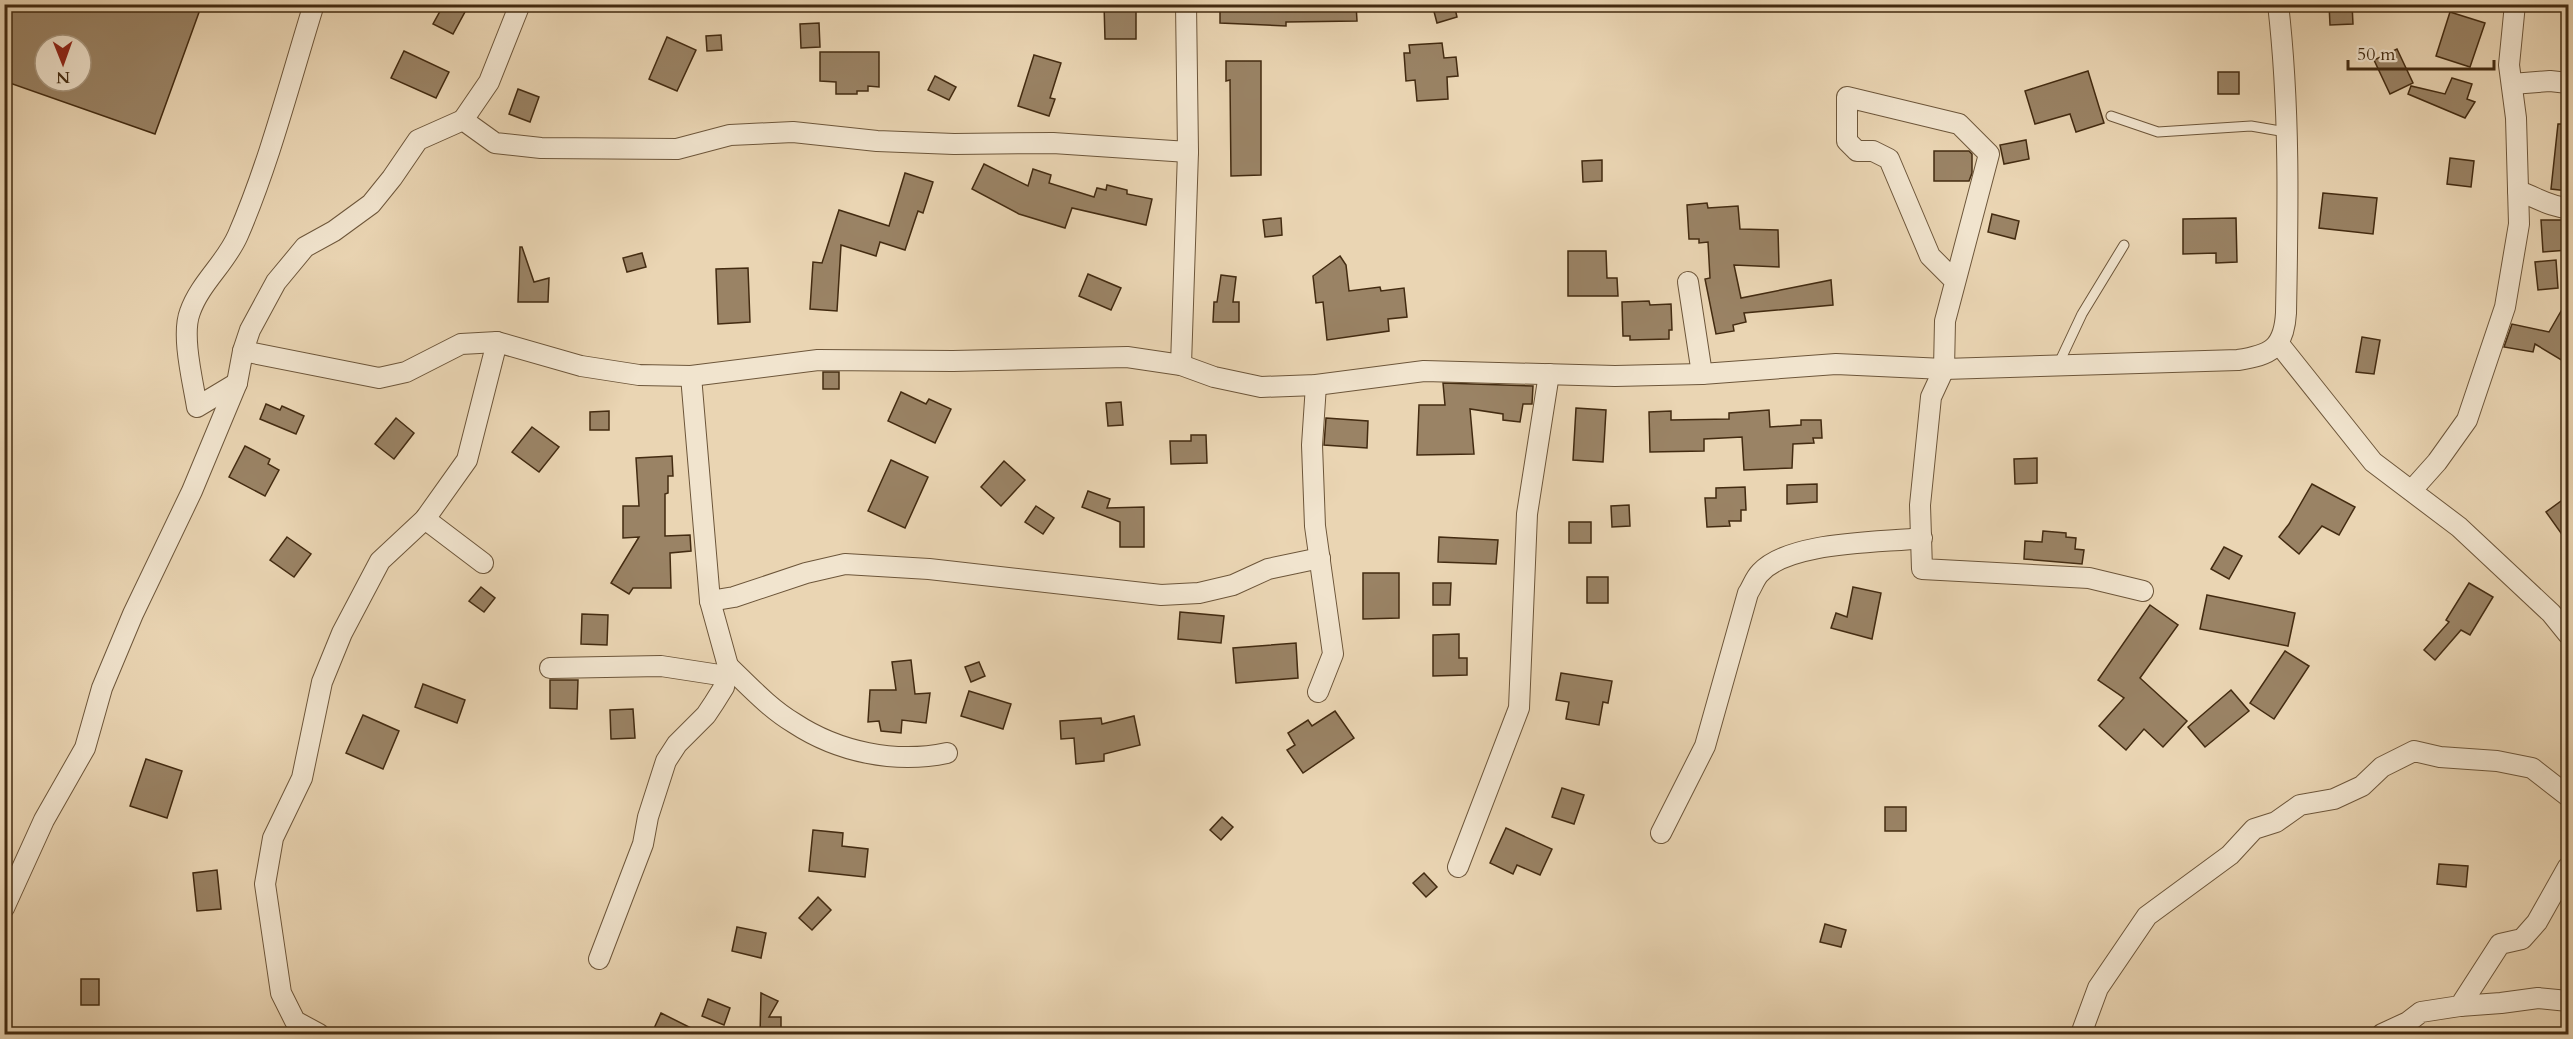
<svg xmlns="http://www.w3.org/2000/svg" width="2573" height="1039" viewBox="0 0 2573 1039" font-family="Cardo,serif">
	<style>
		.building { fill: #9a8365; stroke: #432b11; stroke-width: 1.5; fill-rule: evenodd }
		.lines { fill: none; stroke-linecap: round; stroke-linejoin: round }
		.lane-casing { stroke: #6d563a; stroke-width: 11 }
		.street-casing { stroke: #6d563a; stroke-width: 22 }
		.lane { stroke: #f1e4ce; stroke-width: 9 }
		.street { stroke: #f1e4ce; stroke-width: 20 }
	</style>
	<rect width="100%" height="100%" fill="#ead5b3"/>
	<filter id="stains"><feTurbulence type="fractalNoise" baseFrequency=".00333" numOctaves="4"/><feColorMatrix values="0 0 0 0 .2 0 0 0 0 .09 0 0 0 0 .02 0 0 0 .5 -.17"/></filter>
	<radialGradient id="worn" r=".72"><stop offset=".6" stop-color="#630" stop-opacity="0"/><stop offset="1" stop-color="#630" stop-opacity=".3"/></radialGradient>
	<g class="building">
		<path d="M4,4H202L155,134L4,81ZM45,45H81V81H45Z"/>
		<polygon points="444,4 455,4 466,10 453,34 433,24"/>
		<polygon points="1104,4 1136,4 1136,39 1105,39"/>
		<polygon points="1220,4 1356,4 1357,21 1286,22 1286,26 1220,23"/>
		<polygon points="1432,4 1454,4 1457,17 1437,23"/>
		<polygon points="2329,4 2352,4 2353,24 2330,25"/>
		<polygon points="2450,12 2485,23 2470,67 2436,56"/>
		<polygon points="819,23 820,47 801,48 800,24"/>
		<polygon points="721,35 722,50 707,51 706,36"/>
		<polygon points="667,37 696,50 677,91 649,79"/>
		<polygon points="1442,43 1444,58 1456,57 1458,76 1447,77 1448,99 1417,101 1415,80 1406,81 1404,53 1410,53 1409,45"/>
		<polygon points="2397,49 2413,83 2390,94 2374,60"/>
		<polygon points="404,51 449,72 436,98 391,78"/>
		<polygon points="820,52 879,52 879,87 868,86 868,91 857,91 857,94 836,94 836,82 820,81"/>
		<polygon points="1034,55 1061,63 1050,98 1055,99 1049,116 1018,106"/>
		<polygon points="1226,61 1261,61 1261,175 1231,176 1230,80 1226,81"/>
		<polygon points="2088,71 2104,123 2076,132 2070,114 2035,124 2025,91"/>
		<rect x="2218" y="72" width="21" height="22"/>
		<polygon points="935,76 956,87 949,100 928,90"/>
		<polygon points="2452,78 2472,84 2467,99 2475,102 2465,118 2408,94 2411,86 2445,94"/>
		<polygon points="518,89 539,97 530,122 509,114"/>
		<polygon points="2558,124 2568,124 2568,191 2551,189"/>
		<polygon points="2026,140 2029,159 2004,164 2000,145"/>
		<polygon points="1934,151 1969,151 1972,154 1972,173 1969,181 1934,181"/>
		<polygon points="2450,158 2474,161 2471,187 2447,184"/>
		<polygon points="1602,160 1602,181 1583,182 1582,161"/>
		<polygon points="984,164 1028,186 1033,169 1051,175 1049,183 1094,197 1097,188 1106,190 1107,185 1127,190 1127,194 1152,199 1146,225 1072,208 1065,228 1019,214 972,189"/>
		<polygon points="905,173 933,182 923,213 918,211 905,250 880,242 876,256 841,245 837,311 810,309 813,262 822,263 839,210 889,226"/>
		<polygon points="2323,193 2377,198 2373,234 2319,228"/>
		<polygon points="1707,203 1708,208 1738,206 1740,229 1778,230 1779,267 1734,265 1741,298 1831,280 1833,305 1744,313 1746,322 1733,325 1734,331 1716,334 1705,279 1710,278 1708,242 1699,243 1699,239 1689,239 1687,205"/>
		<polygon points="1992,214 2019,221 2015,239 1988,232"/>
		<polygon points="1281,218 1282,235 1265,237 1263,220"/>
		<polygon points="2236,218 2237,262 2216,263 2216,253 2183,254 2183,219"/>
		<polygon points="2541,220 2568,220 2568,250 2543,252"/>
		<polygon points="520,247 522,247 534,282 549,278 548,302 518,302"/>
		<polygon points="1568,251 1606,251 1607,278 1617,278 1618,296 1568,296"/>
		<polygon points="642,253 646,267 627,272 623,258"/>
		<polygon points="1340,256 1346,265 1349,291 1380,287 1381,291 1404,288 1407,317 1388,319 1389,331 1327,340 1323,302 1316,303 1313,276"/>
		<polygon points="2556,260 2558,288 2538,290 2535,262"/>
		<polygon points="748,268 750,322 718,324 716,269"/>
		<polygon points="1088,274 1121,288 1111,310 1079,296"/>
		<polygon points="1221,275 1236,277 1233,302 1239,302 1239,322 1213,322 1214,302 1217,302"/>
		<polygon points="2568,299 2568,364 2535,344 2533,352 2504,347 2512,324 2549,332"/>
		<polygon points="1649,301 1650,305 1671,304 1672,330 1669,330 1669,339 1630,340 1630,336 1623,336 1622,302"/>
		<polygon points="2362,337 2380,340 2374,374 2356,372"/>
		<rect x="823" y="372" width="16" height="17"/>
		<polygon points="1443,383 1533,386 1532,404 1523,404 1520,422 1503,420 1503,414 1470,409 1474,454 1417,455 1419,405 1445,405"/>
		<polygon points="901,392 926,404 929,399 951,409 935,443 888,421"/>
		<polygon points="1121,402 1123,425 1108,426 1106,403"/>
		<polygon points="266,404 280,410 282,406 304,416 296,434 260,419"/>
		<polygon points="1576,408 1606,410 1603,462 1573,460"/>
		<polygon points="1769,410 1770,427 1801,425 1801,420 1821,420 1822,438 1813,438 1814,443 1793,444 1792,468 1744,470 1742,437 1704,439 1704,451 1650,452 1649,412 1671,411 1671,420 1729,419 1729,413"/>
		<polygon points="609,411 609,430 590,430 590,412"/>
		<polygon points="396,418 414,433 394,459 375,444"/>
		<polygon points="1326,418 1368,421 1367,448 1324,445"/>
		<polygon points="532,427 559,447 539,472 512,452"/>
		<polygon points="1191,435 1206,435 1207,463 1171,464 1170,441 1191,441"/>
		<polygon points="245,446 270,459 268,464 279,470 265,496 229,477"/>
		<polygon points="672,456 673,476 668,476 668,493 665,494 665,536 690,535 691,551 670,553 671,588 633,588 629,594 611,583 639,537 623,538 623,506 639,506 636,458"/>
		<polygon points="2037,458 2037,483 2015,484 2014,459"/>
		<polygon points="891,460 928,477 905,528 868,511"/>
		<polygon points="1004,461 1025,480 1001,506 981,487"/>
		<polygon points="1817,484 1817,502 1787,504 1787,485"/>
		<polygon points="2312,484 2355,507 2339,535 2322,526 2299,554 2279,537 2289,524"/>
		<polygon points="1745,487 1746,510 1741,510 1741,521 1729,521 1730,526 1707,527 1705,498 1716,498 1716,488"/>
		<polygon points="1088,491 1110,499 1107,508 1144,507 1144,547 1120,547 1120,522 1082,507"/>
		<polygon points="2561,501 2568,511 2568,543 2546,512"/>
		<polygon points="1629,505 1630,526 1612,527 1611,506"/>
		<polygon points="1036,506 1054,518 1043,534 1025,522"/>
		<rect x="1569" y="522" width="22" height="21"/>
		<polygon points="2043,531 2066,533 2066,537 2076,538 2075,549 2084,550 2082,564 2024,559 2025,541 2042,542"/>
		<polygon points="287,537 311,554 294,577 270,560"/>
		<polygon points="1439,537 1498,540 1496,564 1438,562"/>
		<polygon points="2224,547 2242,556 2229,579 2211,569"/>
		<polygon points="1363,573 1399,573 1399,618 1363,619"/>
		<rect x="1587" y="577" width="21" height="26"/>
		<polygon points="1433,583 1451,583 1450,605 1433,605"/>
		<polygon points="2469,583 2493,597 2470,635 2461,630 2435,660 2424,650 2449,622 2446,620"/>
		<polygon points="481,587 495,598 484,612 469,601"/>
		<polygon points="1853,587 1881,593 1872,639 1831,628 1836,613 1847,617"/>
		<polygon points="2207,595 2295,613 2288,646 2200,629"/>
		<polygon points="2150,605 2178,625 2140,678 2187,721 2163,747 2144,729 2126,750 2099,726 2124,698 2098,680"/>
		<polygon points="1180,612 1224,616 1221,643 1178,639"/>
		<polygon points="582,614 608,615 607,645 581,644"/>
		<polygon points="1459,634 1459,658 1467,658 1467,675 1433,676 1433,635"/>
		<polygon points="1296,643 1298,678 1236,683 1233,648"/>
		<polygon points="2285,651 2309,666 2274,719 2250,703"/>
		<polygon points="911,660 915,694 930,693 926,723 902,720 901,733 881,731 879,721 868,722 870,690 896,690 892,662"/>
		<polygon points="979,662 985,676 971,682 965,667"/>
		<polygon points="1561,673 1612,681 1608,703 1603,702 1599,725 1566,719 1569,702 1556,700"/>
		<polygon points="550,680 578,680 577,709 550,708"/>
		<polygon points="423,684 465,700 457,723 415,707"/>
		<polygon points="2231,690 2249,711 2205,747 2188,727"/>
		<polygon points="969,691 1011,704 1003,729 961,716"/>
		<polygon points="633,709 635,738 611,739 610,710"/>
		<polygon points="1335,711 1354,738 1303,773 1287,750 1295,745 1288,733 1308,720 1312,726"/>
		<polygon points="363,715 399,731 383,769 346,753"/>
		<polygon points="1134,716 1140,745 1104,754 1104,761 1076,764 1074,738 1061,739 1060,721 1101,718 1102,724"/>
		<polygon points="146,759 182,771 167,818 130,806"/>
		<polygon points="1562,788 1584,795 1574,824 1552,817"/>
		<rect x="1885" y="807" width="21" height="24"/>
		<polygon points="1222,817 1233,827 1221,840 1210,830"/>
		<polygon points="1506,828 1552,849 1540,875 1517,865 1513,874 1490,863"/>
		<polygon points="813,830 843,833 842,846 868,849 865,877 809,871"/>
		<polygon points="2439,864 2468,866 2466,887 2437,884"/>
		<polygon points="217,870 221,909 197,911 193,873"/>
		<polygon points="1424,873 1437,887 1426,897 1413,883"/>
		<polygon points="818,897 831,910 812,930 799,918"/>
		<polygon points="1825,924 1846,930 1841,947 1820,942"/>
		<polygon points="737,927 766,933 761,958 732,951"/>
		<rect x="81" y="979" width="18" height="26"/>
		<polygon points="761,993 778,1001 769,1017 781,1017 781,1035 760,1035"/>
		<polygon points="708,999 730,1008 724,1025 702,1016"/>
		<polygon points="661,1013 705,1035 651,1035"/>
	</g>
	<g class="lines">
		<g class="lane-casing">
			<g id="lane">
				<polyline points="2111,116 2158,132 2251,126 2286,132"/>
				<polyline points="2058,365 2082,314 2124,245"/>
			</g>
		</g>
		<g class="street-casing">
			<g id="street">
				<polyline points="2512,84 2550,81 2568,83"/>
				<polyline points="463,120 489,82 520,4"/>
				<path d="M2518,191C2536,197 2550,207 2568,208"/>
				<polyline points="1955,281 1930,256 1889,159 1873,151 1857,151 1847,141 1847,97 1959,124 1989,154 1945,321 1944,369 1931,397 1920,505 1922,569 2089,578 2143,591"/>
				<polyline points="1688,282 1702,374"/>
				<polyline points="2279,344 2373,462 2459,527 2551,613 2568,634"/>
				<path d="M243,351L379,378L406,372L461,344L497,342L581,366L639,375L691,376L818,360L953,361L1127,357L1181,365L1214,377L1261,387L1316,385L1424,371L1615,376L1702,374L1836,364L1944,369L2238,360C2271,355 2284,348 2286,313C2288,210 2290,107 2278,4"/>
				<polyline points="1181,365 1188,152"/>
				<path d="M237,383L197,407C193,382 181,335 190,312C200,283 226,263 238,235C270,161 290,81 314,4"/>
				<polyline points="1316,385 1312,445 1315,526 1333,654 1318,692"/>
				<polyline points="2412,490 2437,462 2467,420 2505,307 2519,224 2516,118 2509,65 2515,4"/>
				<polyline points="425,519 483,563"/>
				<polyline points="710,601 734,597 806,573 845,564 929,569 1161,595 1199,593 1233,585 1268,569 1320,558"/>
				<path d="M728,666C749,686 769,708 794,723C838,752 895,764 947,753"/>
				<polyline points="550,668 661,666 726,676"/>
				<path d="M1661,833L1705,746L1748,593C1752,587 1755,578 1760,573C1789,541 1878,543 1922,538"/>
				<polyline points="1458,867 1519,708 1527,514 1549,374"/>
				<polyline points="4,908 44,820 85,748 102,688 133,614 192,491 237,383 243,351 250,330 276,282 305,247 334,231 371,204 392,178 418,140 463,120 495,143 541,148 677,149 730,135 793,132 877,141 954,144 1053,143 1188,152 1186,4"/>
				<polyline points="599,959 643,844 648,817 666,761 677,744 706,715 714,703 724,687 728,666 710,601 691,376"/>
				<polyline points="2460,1006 2501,1003 2538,998 2568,1001"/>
				<polyline points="319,1034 295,1021 281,993 265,884 273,838 302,778 322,682 342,633 380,561 425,519 467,460 497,342"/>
				<polyline points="2081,1034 2098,988 2147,916 2230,855 2254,829 2276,822 2300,805 2334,799 2362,786 2382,767 2414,751 2440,757 2497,761 2532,768 2568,796"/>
				<polyline points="2382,1034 2408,1022 2421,1012 2460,1006 2500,944 2522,939 2537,922 2568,867"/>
			</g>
		</g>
		<use href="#lane" class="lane"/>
		<use href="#street" class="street"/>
	</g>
	<rect width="2573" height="1039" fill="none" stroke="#ead5b3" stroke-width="24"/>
	<rect x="6" y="6" width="2561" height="1027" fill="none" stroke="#432b11" stroke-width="3"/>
	<rect x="12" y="12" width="2549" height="1015" fill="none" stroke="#432b11" stroke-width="1.5"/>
	<g transform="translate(63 63) rotate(179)"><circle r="28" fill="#f1e4ce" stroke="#ab9a82" stroke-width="1.5"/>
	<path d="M0-4.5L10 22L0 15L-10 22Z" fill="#8f2418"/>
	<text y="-9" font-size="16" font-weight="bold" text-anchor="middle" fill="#432b11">N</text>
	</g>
	<path d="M2348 60v9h146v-9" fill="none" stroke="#432b11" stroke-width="3"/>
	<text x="2357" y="60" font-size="18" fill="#432b11" stroke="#f1e4ce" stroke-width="4.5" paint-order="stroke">50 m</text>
	<rect width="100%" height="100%" filter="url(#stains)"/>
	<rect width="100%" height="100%" fill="url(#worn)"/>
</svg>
